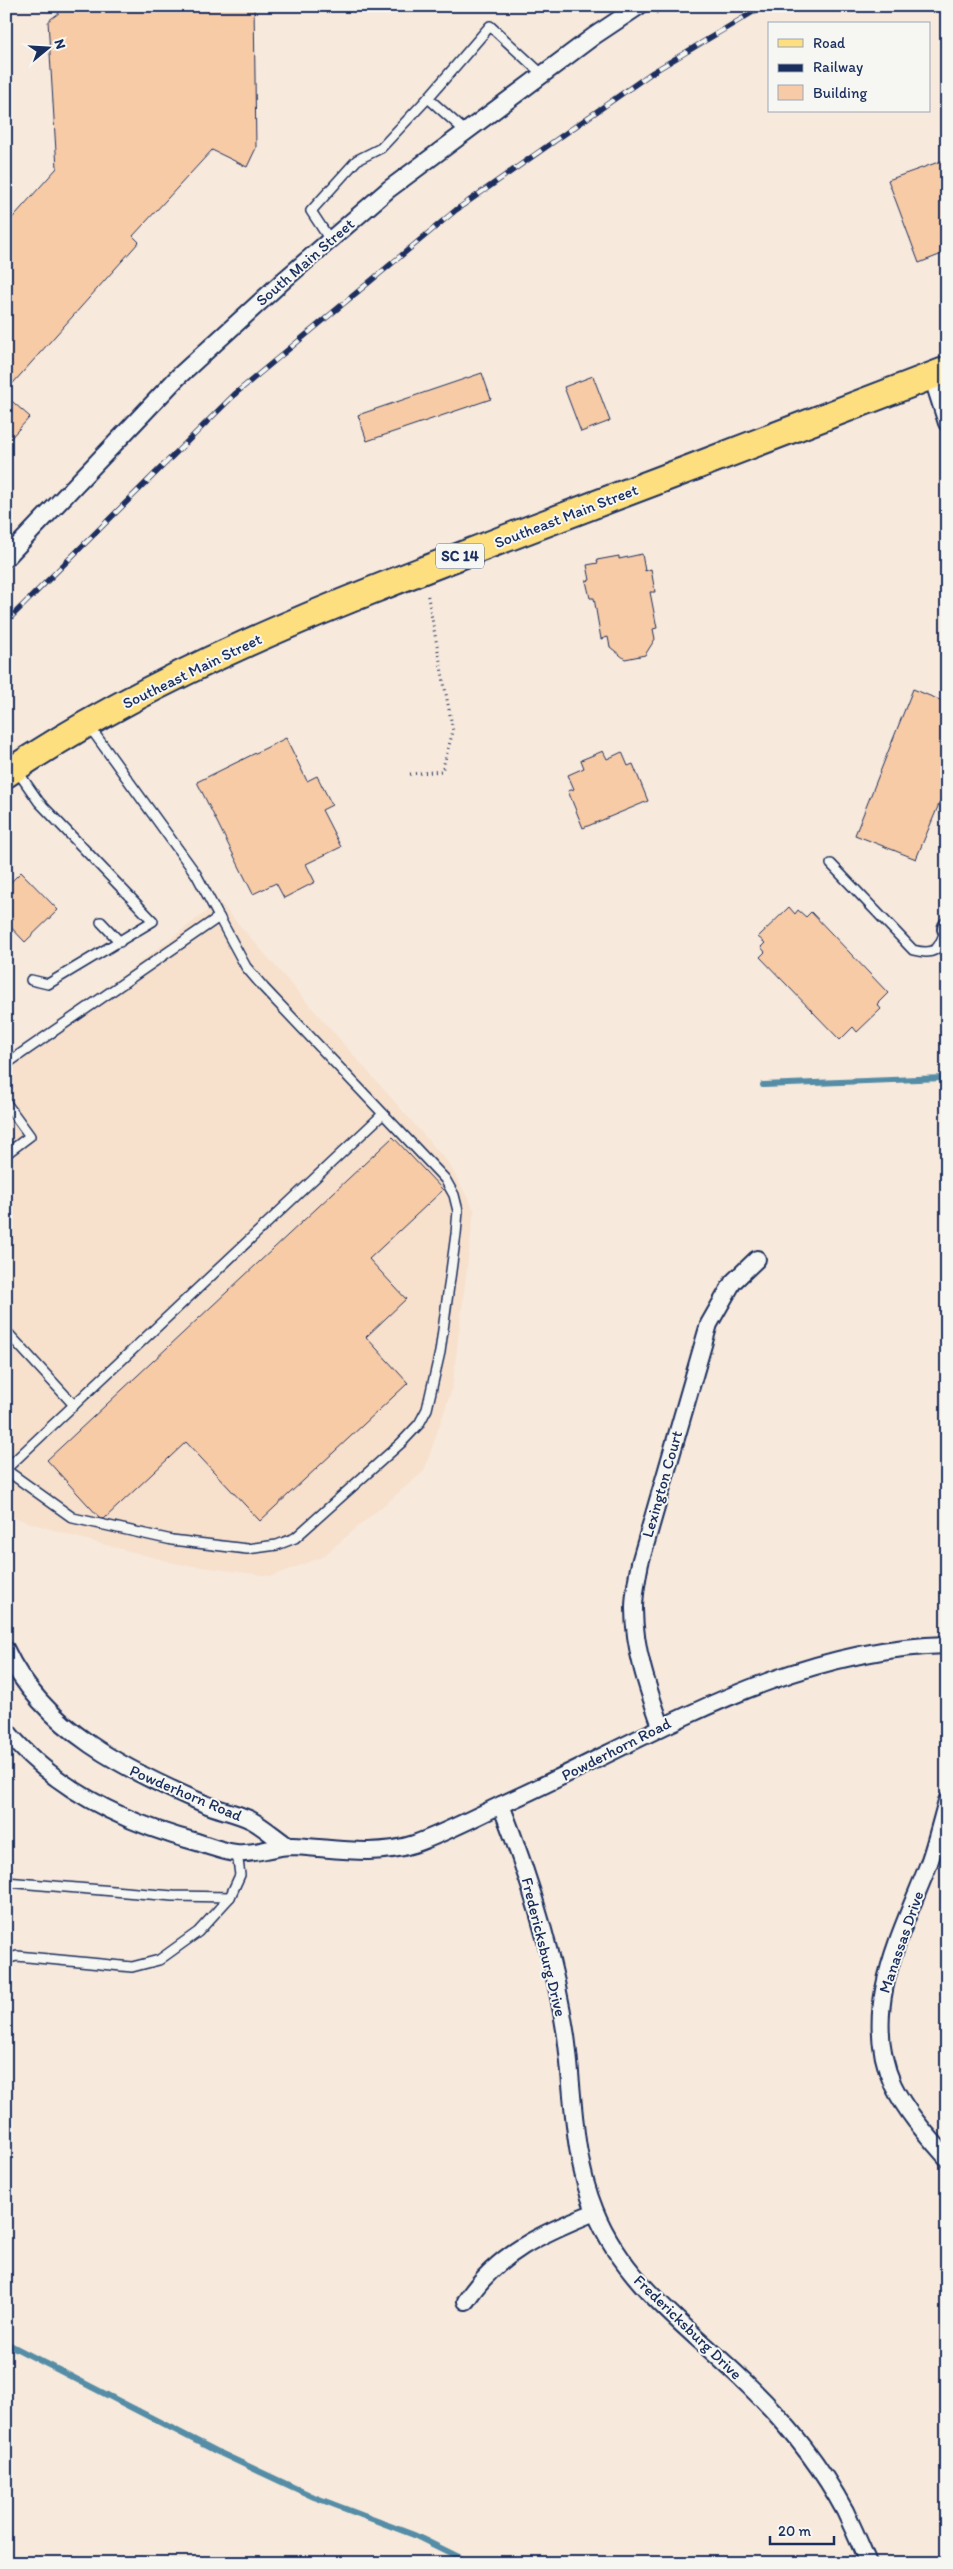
<svg xmlns="http://www.w3.org/2000/svg" width="953" height="2569" viewBox="0 0 953 2569" font-family="Itim,sans-serif">
	<style>
		.built { fill: #f7e0cc }
		.lines { fill: none; stroke-linecap: round; stroke-linejoin: round }
		.stream { stroke: #558da6; stroke-width: 6 }
		.building { fill: #f8cba7; stroke: #1b2f5e }
		.lane-casing { stroke: #1b2f5e; stroke-width: 12 }
		.street-casing { stroke: #1b2f5e; stroke-width: 20 }
		.primary-casing { stroke: #1b2f5e; stroke-width: 30 }
		.path { stroke: #1b2f5e; stroke-width: 3; stroke-dasharray: 1 4; stroke-linecap: butt }
		.lane { stroke: #f6f6f2; stroke-width: 9 }
		.street { stroke: #f6f6f2; stroke-width: 16 }
		.primary { stroke: #fedf80; stroke-width: 26 }
		.rail-casing { stroke: #1b2f5e; stroke-width: 5.5 }
		.rail { stroke: #f6f6f2; stroke-width: 4; stroke-dasharray: 11; stroke-linecap: butt }
		.labels { text-anchor: middle; dominant-baseline: central; stroke-width: 4; stroke-linejoin: round; paint-order: stroke }
		.shield { fill: #f6f6f2; stroke: #5d6b8a; stroke-width: 1 }
		.shield-label { font-size: 15px; font-weight: bold; fill: #1b2f5e }
		.street-label { font-size: 16px; fill: #1b2f5e; stroke: #f6f6f2 }
	</style>
	<rect width="100%" height="100%" fill="#f7e9dc"/>
	<filter id="ink" filterUnits="userSpaceOnUse"><feTurbulence type="fractalNoise" baseFrequency=".02" numOctaves="2"/><feDisplacementMap in="SourceGraphic" scale="10" xChannelSelector="R" yChannelSelector="G"/><feConvolveMatrix kernelMatrix="1 2 1 2 8 2 1 2 1" color-interpolation-filters="sRGB"/></filter>
	<g filter="url(#ink)">
		<polygon class="built" points="219,902 449,1164 474,1210 452,1388 424,1471 322,1557 272,1576 179,1564 76,1537 6,1515 6,1139 10,1134 6,1065"/>
		<g class="lines">
			<g class="stream">
				<polyline points="763,1085 943,1078 947,1075"/>
				<polyline points="6,2343 218,2452 314,2497 414,2535 471,2563"/>
			</g>
		</g>
		<g class="building">
			<polygon points="59,6 254,6 256,148 247,167 212,150 133,236 139,242 6,391 6,225 57,168 48,21 59,13"/>
			<polygon points="947,159 947,252 919,263 888,180"/>
			<polygon points="482,373 491,399 367,441 358,415"/>
			<polygon points="593,376 610,421 581,432 564,387"/>
			<polygon points="6,396 30,417 6,443"/>
			<polygon points="642,554 645,571 651,569 655,592 650,592 657,628 653,629 655,639 645,655 625,659 610,647 608,637 601,639 594,598 590,598 586,581 590,580 587,565 598,563 597,560 619,556 619,559"/>
			<polygon points="913,689 947,703 947,785 916,859 855,835"/>
			<polygon points="286,738 307,781 317,776 332,805 322,810 341,847 306,864 315,882 284,898 276,883 253,894 197,782"/>
			<polygon points="603,751 607,759 622,752 628,766 633,764 648,801 583,828 568,791 574,789 568,775 584,768 581,760"/>
			<polygon points="21,872 58,910 25,942 6,922 6,887"/>
			<polygon points="789,907 795,914 798,910 806,917 811,912 888,993 877,1004 881,1009 857,1032 853,1027 840,1040 760,957 765,952 761,947 765,943 758,937"/>
			<polygon points="393,1137 443,1190 369,1259 406,1299 366,1337 408,1383 260,1521 186,1442 104,1519 99,1517 47,1460"/>
		</g>
		<g class="lines">
			<g class="lane-casing">
				<g id="lane">
					<polyline points="465,131 428,98 490,26 542,74"/>
					<polyline points="330,240 311,211 357,160 381,148 428,98"/>
					<polyline points="16,769 39,802 153,921 48,984 31,980"/>
					<path d="M831,864L913,950C936,956 939,949 946,929"/>
					<polyline points="101,922 120,942"/>
					<polyline points="6,1064 219,917 196,874 89,726"/>
					<polyline points="6,1103 30,1136 6,1154"/>
					<polyline points="6,1331 74,1405"/>
					<polyline points="6,1469 383,1114"/>
					<polyline points="6,1470 73,1518 172,1540 247,1549 277,1545 295,1538 401,1443 419,1424 427,1409 440,1352 456,1234 458,1211 454,1195 445,1179 264,988 246,967 219,917"/>
					<polyline points="6,1882 173,1896 230,1897"/>
					<polyline points="6,1959 17,1956 132,1967 159,1960 198,1932 230,1897 240,1875 237,1853"/>
				</g>
			</g>
			<g class="street-casing">
				<g id="street">
					<polyline points="932,376 947,423"/>
					<polyline points="6,558 179,376 284,280 389,189 594,36 639,6"/>
					<polyline points="946,929 947,926"/>
					<path d="M6,1650C43,1730 128,1771 205,1804C219,1810 237,1813 251,1820C264,1827 276,1838 288,1846"/>
					<path d="M661,1726C648,1689 634,1649 634,1609C634,1594 637,1578 640,1563L709,1324L733,1282L757,1259"/>
					<path d="M6,1730C54,1789 125,1823 197,1842C209,1846 224,1852 236,1853C255,1855 274,1846 292,1846C333,1848 375,1857 414,1844C445,1833 473,1818 503,1804C646,1740 785,1648 947,1645"/>
					<path d="M947,1801C941,1822 936,1843 929,1863C902,1933 859,2009 893,2085C906,2112 927,2135 947,2158"/>
					<path d="M501,1805C530,1879 554,1957 566,2036C574,2095 572,2155 595,2211C625,2286 695,2332 750,2387C786,2422 821,2466 845,2511C853,2528 861,2546 868,2563"/>
					<path d="M466,2301C497,2253 545,2232 595,2212"/>
				</g>
			</g>
			<g class="primary-casing">
				<path id="primary" d="M6,774C159,671 332,605 504,539C652,483 799,427 947,370"/>
			</g>
			<g class="path">
				<polyline points="656,13 665,6"/>
				<polyline points="410,774 442,771 453,731 427,592"/>
			</g>
			<use href="#lane" class="lane"/>
			<use href="#street" class="street"/>
			<use href="#primary" class="primary"/>
			<g class="rail-casing">
				<polyline id="rail" points="6,622 236,393 456,210 653,72 763,6"/>
			</g>
			<use href="#rail" class="rail"/>
		</g>
	</g>
	<g class="labels">
		<rect class="shield" x="436" y="543.5" width="48" height="25" rx="4"/>
		<g class="shield-label">
			<text x="460" y="556">SC 14</text>
		</g>
		<g class="street-label">
			<text transform="translate(305 262) rotate(-41)">South Main Street</text>
			<text transform="translate(566 516) rotate(-21)">Southeast Main Street</text>
			<text transform="translate(192 671) rotate(-26)">Southeast Main Street</text>
			<text transform="translate(662 1484) rotate(-74)">Lexington Court</text>
			<text transform="translate(616 1749) rotate(-27)">Powderhorn Road</text>
			<text transform="translate(186 1793) rotate(23)">Powderhorn Road</text>
			<text transform="translate(901 1942) rotate(-71)">Manassas Drive</text>
			<text transform="translate(544 1947) rotate(76)">Fredericksburg Drive</text>
			<text transform="translate(688 2327) rotate(44)">Fredericksburg Drive</text>
		</g>
	</g>
	<rect width="953" height="2569" fill="none" stroke="#f6f6f2" stroke-width="25"/>
	<rect x="12" y="12" width="928" height="2544" fill="none" stroke="#1b2f5e" stroke-width="2" filter="url(#ink)"/>
	<rect x="768" y="22" width="162" height="90" fill="#f6f6f2" stroke="#9ea6b7"/>
	<rect x="778" y="39" width="25" height="8" fill="#fedf80" stroke="#9ea6b7"/>
	<text x="813" y="48" font-size="15" fill="#1b2f5e">Road</text>
	<rect x="778" y="64" width="25" height="8" fill="#1b2f5e" stroke="#9ea6b7"/>
	<text x="813" y="72" font-size="15" fill="#1b2f5e">Railway</text>
	<rect x="778" y="85" width="25" height="15" fill="#f8cba7" stroke="#9ea6b7"/>
	<text x="813" y="98" font-size="15" fill="#1b2f5e">Building</text>
	<g transform="translate(48 48) rotate(72)" stroke="#f6f6f2" stroke-width="4" paint-order="stroke">
	<path d="M0-4L9 19L0 12L-9 19Z" fill="#1b2f5e"/>
	<text y="-8" font-size="14" font-weight="bold" text-anchor="middle" fill="#1b2f5e">N</text>
	</g>
	<path d="M770 2536v8h64v-8" fill="none" stroke="#1b2f5e" stroke-width="2.5"/>
	<text x="778" y="2536" font-size="15" fill="#1b2f5e" stroke="#f6f6f2" stroke-width="4" paint-order="stroke">20 m</text>
</svg>
